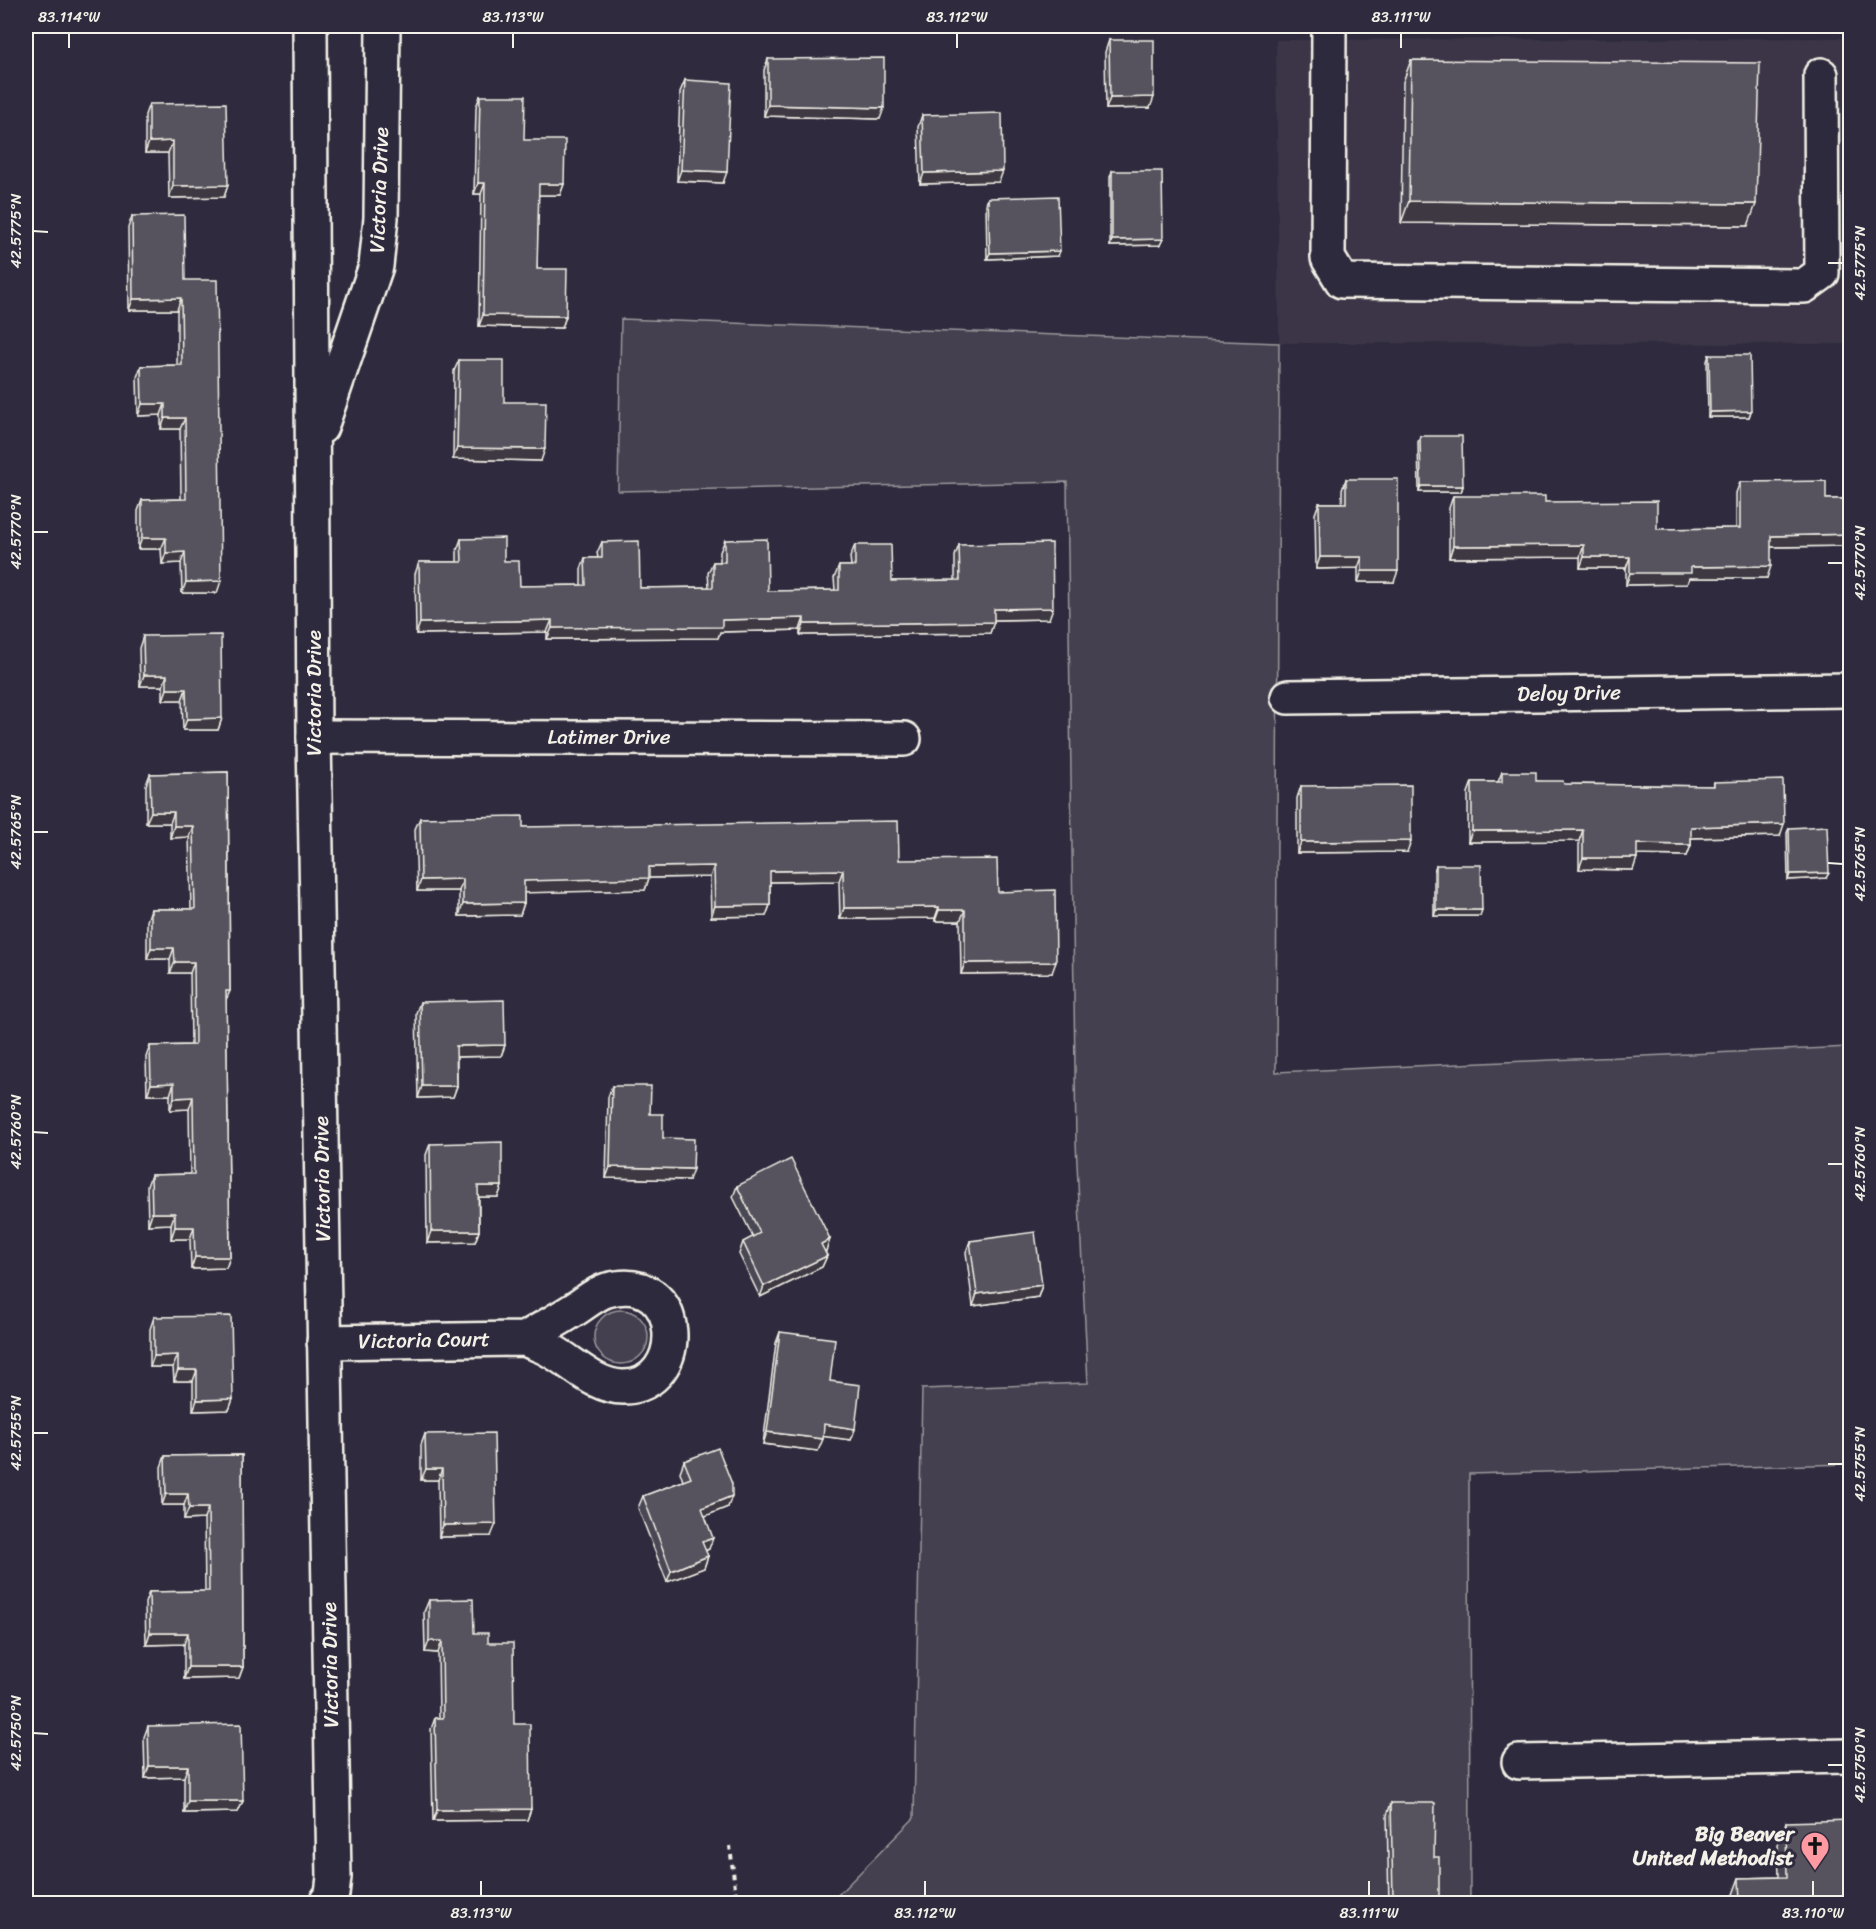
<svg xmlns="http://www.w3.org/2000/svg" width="1876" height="1929" viewBox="0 0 1876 1929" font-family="Sriracha,sans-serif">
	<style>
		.built { fill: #3b3647 }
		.green { fill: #454050; stroke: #9c989c; stroke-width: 1.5 }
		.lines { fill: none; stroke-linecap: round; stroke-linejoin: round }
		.minor-casing { stroke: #f4f1e8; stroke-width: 38 }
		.path { stroke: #f4f1e8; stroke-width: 4; stroke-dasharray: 4.5 4.5; stroke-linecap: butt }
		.minor { stroke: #2f2a3d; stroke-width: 33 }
		.wall { fill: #4a4752; stroke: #f4f1e8; stroke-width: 1.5 }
		.shaded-wall { fill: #3c3942; stroke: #f4f1e8; stroke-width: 1.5 }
		.building { fill: #56525f; stroke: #f4f1e8; stroke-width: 1.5 }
		.ticks { fill: none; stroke: #f4f1e8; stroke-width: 2 }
		.labels { text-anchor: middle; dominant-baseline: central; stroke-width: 6; stroke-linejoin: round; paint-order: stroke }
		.street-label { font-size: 21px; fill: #f4f1e8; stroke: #2f2a3d }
		.poi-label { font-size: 21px; font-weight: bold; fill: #f4f1e8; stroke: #2f2a3d; text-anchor: end }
		.neatline { fill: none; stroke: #f4f1e8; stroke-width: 2 }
		.ticks-label { font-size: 15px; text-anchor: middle; fill: #f4f1e8 }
	</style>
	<rect width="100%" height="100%" fill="#2f2a3d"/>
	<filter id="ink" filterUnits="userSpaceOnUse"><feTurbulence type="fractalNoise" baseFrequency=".0167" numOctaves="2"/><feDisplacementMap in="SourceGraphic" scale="12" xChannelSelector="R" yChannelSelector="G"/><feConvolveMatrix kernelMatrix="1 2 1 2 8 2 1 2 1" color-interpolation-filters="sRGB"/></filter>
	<g filter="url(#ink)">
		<polygon class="built" points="1850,38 1850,344 1279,343 1276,40"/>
		<g class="green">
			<polygon points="621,319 1279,343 1276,1072 1850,1047 1850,1464 1469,1474 1470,1903 830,1903 914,1818 922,1389 1088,1383 1076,1143 1067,482 618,491"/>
			<circle cx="621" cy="1337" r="27"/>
		</g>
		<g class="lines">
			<g class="minor-casing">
				<g id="minor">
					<polyline points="310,26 314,737 334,1877 332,1894 325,1904"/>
					<polyline points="1329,26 1328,258 1342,281 1804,286 1822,273 1821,75"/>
					<polyline points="321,427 376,266 381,218 383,26"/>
					<polyline points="1288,697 1850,690"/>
					<polyline points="314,737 904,739"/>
					<path d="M324,1342L525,1339C533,1343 542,1345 550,1350C573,1362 595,1387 623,1387C689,1388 687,1268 607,1290C594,1294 584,1304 572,1311C556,1321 540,1330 525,1339"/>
					<polyline points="1519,1762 1850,1756"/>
				</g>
			</g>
			<polyline class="path" points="730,1846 737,1904"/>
			<use href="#minor" class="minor"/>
		</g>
		<g class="wall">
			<polygon points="1109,40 1150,108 1106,109 1105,52"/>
			<polygon points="768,59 880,119 764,116 764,70"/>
			<polygon points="1411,60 1748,226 1401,223 1403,82"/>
			<polygon points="685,80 723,183 677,181 680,92"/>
			<polygon points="480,96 524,140 564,184 560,195 538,195 537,269 566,316 562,328 479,326 481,194 474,194 476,107"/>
			<polygon points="149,104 228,185 224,197 169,198 168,153 145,153 145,115"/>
			<polygon points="922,115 999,182 920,184 918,127"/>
			<polygon points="1112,171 1163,239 1160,245 1110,246 1110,177"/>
			<polygon points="988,198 1058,256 987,259 986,204"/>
			<polygon points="132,216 185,280 217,593 182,593 181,563 162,564 161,549 138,549 138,511 142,500 181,499 180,429 161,429 161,415 138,416 137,377 141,366 177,365 177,310 129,310 128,228"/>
			<polygon points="1709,355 1751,411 1749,417 1708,417 1707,361"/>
			<polygon points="459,360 504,402 541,461 453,459 454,371"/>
			<polygon points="1420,436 1463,486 1461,492 1419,492 1418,442"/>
			<polygon points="1346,479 1394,582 1358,582 1358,568 1316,569 1315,514 1319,503 1342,503 1342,490"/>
			<polygon points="1740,482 1826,499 1851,499 1851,546 1771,547 1767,578 1689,578 1687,584 1626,585 1626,568 1580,568 1580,557 1449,558 1449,508 1453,496 1545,502 1657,529 1736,528 1736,493"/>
			<polygon points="461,539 504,561 520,586 581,585 581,569 585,558 598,558 597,553 602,542 640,588 709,587 708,573 713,562 720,562 720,552 725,540 768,591 835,590 834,578 839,566 851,566 850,557 855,545 892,581 955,580 955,556 959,545 1049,619 994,620 990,633 800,635 800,630 720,632 718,638 547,639 547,632 416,634 415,574 419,562 457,562 457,550"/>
			<polygon points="143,636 222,718 218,730 183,730 182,700 163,700 163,686 140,686 139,648"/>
			<polygon points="228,772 230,991 226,1000 230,1257 226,1268 191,1269 190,1239 171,1239 171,1224 148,1225 147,1186 151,1175 190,1174 189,1109 170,1110 170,1095 147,1095 146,1057 150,1046 191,1045 190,973 170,973 170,959 147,959 147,921 151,909 191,909 189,837 170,838 170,823 146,823 146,785 150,774"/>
			<polygon points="1502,772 1536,781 1564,784 1713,786 1714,782 1780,836 1691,838 1691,845 1687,856 1637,855 1633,870 1579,869 1579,841 1468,842 1468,793 1472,782 1498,782"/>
			<polygon points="1851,784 1851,837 1848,837 1848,790"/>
			<polygon points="1301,786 1407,852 1297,853 1297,798"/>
			<polygon points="420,818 899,860 998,892 1052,973 961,974 960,921 935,921 935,918 840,919 839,881 770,882 770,905 766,916 711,917 710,877 649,878 645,890 524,892 524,903 520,915 459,916 459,891 417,891 415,829"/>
			<polygon points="1789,828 1826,878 1788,880 1787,833"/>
			<polygon points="1436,865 1480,916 1434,916 1434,871"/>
			<polygon points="420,1002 505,1045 501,1056 457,1057 457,1086 453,1097 418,1098 416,1013"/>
			<polygon points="612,1086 650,1114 663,1138 689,1180 606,1178 608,1097"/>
			<polygon points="430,1144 502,1186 498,1197 479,1197 479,1231 475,1242 427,1243 426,1155"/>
			<polygon points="737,1186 830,1239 826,1251 825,1251 827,1256 822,1267 760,1297 739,1254 743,1242 753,1237 733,1197"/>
			<polygon points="970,1241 1042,1285 1038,1297 973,1306 966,1252"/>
			<polygon points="154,1317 233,1399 229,1410 193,1411 193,1381 174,1381 173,1367 150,1367 150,1329"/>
			<polygon points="780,1332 830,1381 855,1429 851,1440 823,1436 818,1451 763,1444 776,1343"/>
			<polygon points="425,1434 491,1536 439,1537 438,1480 421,1480 421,1445"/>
			<polygon points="242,1455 243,1667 239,1678 184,1679 184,1644 146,1645 145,1603 149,1592 205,1591 204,1519 184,1520 184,1505 162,1505 161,1467 165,1456"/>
			<polygon points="684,1461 728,1507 705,1516 709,1549 705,1551 708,1556 704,1568 667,1582 638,1508 643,1496 683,1481 680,1472"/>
			<polygon points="429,1600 488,1643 514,1724 531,1809 527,1820 433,1821 431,1729 435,1718 439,1718 438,1653 425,1652 424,1612"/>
			<polygon points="148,1726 243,1801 238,1812 184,1813 184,1777 145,1778 144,1737"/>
			<polygon points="1391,1803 1434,1857 1437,1904 1389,1904 1387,1815"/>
			<polygon points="1786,1822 1851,1904 1731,1904 1731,1900 1739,1878 1779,1877 1778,1844"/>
		</g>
		<g class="shaded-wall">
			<polygon points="1154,97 1150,108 1106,109 1110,98"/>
			<polygon points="768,105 884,108 880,119 764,116"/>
			<polygon points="173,141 168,153 145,153 149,142"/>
			<polygon points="681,170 727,172 723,183 677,181"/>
			<polygon points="1003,171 999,182 920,184 924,173"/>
			<polygon points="478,183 485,183 481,194 474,194"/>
			<polygon points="539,184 564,184 560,195 534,195"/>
			<polygon points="228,185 224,197 169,198 173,186"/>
			<polygon points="1409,201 1756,204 1748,226 1401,223"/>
			<polygon points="1163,239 1160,245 1110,246 1112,240"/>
			<polygon points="1060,251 1058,256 987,259 990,253"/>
			<polygon points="181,298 177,310 129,310 133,299"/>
			<polygon points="483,315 566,316 562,328 479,326"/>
			<polygon points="142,404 165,404 161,415 138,416"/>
			<polygon points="1751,411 1749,417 1708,417 1710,412"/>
			<polygon points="165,418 185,418 180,429 161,429"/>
			<polygon points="457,448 545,449 541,461 453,459"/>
			<polygon points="1421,486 1463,486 1461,492 1419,492"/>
			<polygon points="1851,534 1851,546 1767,547 1771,536"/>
			<polygon points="142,538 166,538 161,549 138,549"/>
			<polygon points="1584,545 1580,557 1449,558 1453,546"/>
			<polygon points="185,552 181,563 162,564 166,553"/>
			<polygon points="1320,557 1362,557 1358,568 1316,569"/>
			<polygon points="1584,557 1630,557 1626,568 1580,568"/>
			<polygon points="1771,566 1767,578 1689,578 1687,584 1626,585 1630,573 1691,567"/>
			<polygon points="1362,571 1398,571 1394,582 1358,582"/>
			<polygon points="221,581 217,593 182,593 186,582"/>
			<polygon points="1053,608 1049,619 990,620 994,609"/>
			<polygon points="804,618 800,630 720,632 718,638 547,639 552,628 722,620"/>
			<polygon points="552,620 547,632 416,634 420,623"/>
			<polygon points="994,622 990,633 800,635 804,624"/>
			<polygon points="144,675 167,675 163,686 140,686"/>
			<polygon points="167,689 186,689 182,700 163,700"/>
			<polygon points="222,718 218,730 183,730 187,719"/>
			<polygon points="151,812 174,812 170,823 146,823"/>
			<polygon points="1784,824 1780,836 1687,838 1691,827"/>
			<polygon points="174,826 193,826 189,837 170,838"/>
			<polygon points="1851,829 1851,837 1848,837"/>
			<polygon points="1583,830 1579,841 1468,842 1472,831"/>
			<polygon points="1411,841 1407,852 1297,853 1301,842"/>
			<polygon points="1637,844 1691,845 1687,856 1633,855"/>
			<polygon points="1583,858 1637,858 1633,870 1579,869"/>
			<polygon points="714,866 710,877 649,878 645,890 520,893 524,881 649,867"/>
			<polygon points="843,870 839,881 765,882 770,871"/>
			<polygon points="1829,873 1826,878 1788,880 1790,874"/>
			<polygon points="463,879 459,891 417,891 421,880"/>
			<polygon points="524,903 520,915 459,916 463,904"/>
			<polygon points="770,905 766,916 711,917 715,906"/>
			<polygon points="939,907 935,918 840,919 844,908"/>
			<polygon points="939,910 965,910 960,921 935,921"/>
			<polygon points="1436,910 1482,910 1480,916 1434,916"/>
			<polygon points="151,948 174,948 170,959 147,959"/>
			<polygon points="175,962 194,962 190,973 170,973"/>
			<polygon points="1056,962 1052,973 961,974 965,963"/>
			<polygon points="505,1045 501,1056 452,1057 456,1046"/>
			<polygon points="174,1083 170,1095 147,1095 151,1084"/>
			<polygon points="422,1086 457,1086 453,1097 418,1098"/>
			<polygon points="193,1097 189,1109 170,1110 174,1098"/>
			<polygon points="610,1167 693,1169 689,1180 606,1178"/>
			<polygon points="478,1186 502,1186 498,1197 474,1197"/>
			<polygon points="152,1213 175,1213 171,1224 148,1225"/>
			<polygon points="175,1227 194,1227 190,1239 171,1239"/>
			<polygon points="431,1231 479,1231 475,1242 427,1243"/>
			<polygon points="830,1239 826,1251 817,1255 821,1244"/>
			<polygon points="827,1256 822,1267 760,1297 764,1286"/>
			<polygon points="195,1257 230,1257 226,1268 191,1269"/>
			<polygon points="1042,1285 1038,1297 973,1306 977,1294"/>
			<polygon points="178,1355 173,1367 150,1367 154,1356"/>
			<polygon points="178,1370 197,1370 193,1381 174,1381"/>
			<polygon points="233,1399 229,1410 193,1411 197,1400"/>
			<polygon points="824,1424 855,1429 851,1440 820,1436"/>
			<polygon points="767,1432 823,1439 818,1451 763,1444"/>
			<polygon points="426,1469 442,1469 438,1480 421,1480"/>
			<polygon points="166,1494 188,1494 184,1505 162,1505"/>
			<polygon points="732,1496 728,1507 698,1519 702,1508"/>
			<polygon points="189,1508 208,1508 204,1519 184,1520"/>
			<polygon points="496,1524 491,1536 439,1537 443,1525"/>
			<polygon points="713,1538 709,1549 698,1554 702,1542"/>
			<polygon points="708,1556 704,1568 667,1582 671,1571"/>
			<polygon points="150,1633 188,1633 184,1644 146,1645"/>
			<polygon points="429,1641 442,1641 438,1653 425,1652"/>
			<polygon points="188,1667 243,1667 239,1678 184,1679"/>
			<polygon points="149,1766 188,1766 184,1777 145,1778"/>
			<polygon points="188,1801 243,1801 238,1812 184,1813"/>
			<polygon points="531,1809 527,1820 433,1821 437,1810"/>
			<polygon points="1393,1898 1439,1898 1437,1904 1391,1904"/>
		</g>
		<g class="building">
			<polygon points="1109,40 1154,40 1154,97 1110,98"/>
			<polygon points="884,58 884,108 768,105 768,59"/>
			<polygon points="1411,60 1760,63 1756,204 1409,201"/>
			<polygon points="685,80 731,83 727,172 681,170"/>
			<polygon points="480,96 525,96 524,140 565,140 564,184 539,184 537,269 567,269 566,316 483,315 485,183 478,183"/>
			<polygon points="226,103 228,185 173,186 173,141 149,142 149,104"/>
			<polygon points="1002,113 1003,171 924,173 922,115"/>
			<polygon points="1112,171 1162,171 1163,239 1112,240"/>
			<polygon points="1058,196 1060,251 990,253 988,198"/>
			<polygon points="184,215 185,280 217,280 221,581 186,582 185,552 166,553 166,538 142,538 142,500 186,499 185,418 165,418 165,404 142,404 141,366 182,365 181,298 133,299 132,216"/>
			<polygon points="1709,355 1750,355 1751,411 1710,412"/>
			<polygon points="459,360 504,360 504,402 546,402 545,449 457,448"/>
			<polygon points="1420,436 1462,436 1463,486 1421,486"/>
			<polygon points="1346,479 1398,479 1398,571 1362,571 1362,557 1320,557 1319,503 1346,503"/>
			<polygon points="1826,481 1826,499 1851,499 1851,534 1771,536 1771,566 1691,567 1691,573 1630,573 1630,557 1584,557 1584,545 1453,546 1453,496 1545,496 1545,502 1657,501 1657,529 1740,528 1740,482"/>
			<polygon points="504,538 504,561 519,561 520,586 586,585 585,558 602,558 602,542 639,541 640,588 713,587 713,562 725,562 725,540 767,539 768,591 839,590 839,566 855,566 855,545 891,545 892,581 960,580 959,545 1052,543 1053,608 994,609 994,622 804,624 804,618 722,620 722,627 552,628 552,620 420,623 419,562 462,562 461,539"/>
			<polygon points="221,635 222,718 187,719 186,689 167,689 167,675 144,675 143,636"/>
			<polygon points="228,772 230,991 226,991 230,1257 195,1257 194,1227 175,1227 175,1213 152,1213 151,1175 194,1174 193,1097 174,1098 174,1083 151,1084 150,1046 195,1045 194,962 175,962 174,948 151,948 151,909 195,909 193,826 174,826 174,812 151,812 150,774"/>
			<polygon points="1502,772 1536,772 1536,781 1563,781 1564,784 1714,786 1714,782 1783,780 1784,824 1691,827 1691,845 1637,844 1637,858 1583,858 1583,830 1472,831 1472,782 1502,782"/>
			<polygon points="1411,785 1411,841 1301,842 1301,786"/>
			<polygon points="523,816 523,827 898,821 899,860 997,859 998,892 1055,890 1056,962 965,963 965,910 939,910 939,907 844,908 843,870 770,871 770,905 715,906 714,866 649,867 649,878 524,881 524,903 463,904 463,879 421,880 420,818"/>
			<polygon points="1827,826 1829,873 1790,874 1789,828"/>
			<polygon points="1436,865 1481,865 1482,910 1436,910"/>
			<polygon points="504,1000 505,1045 456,1046 457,1086 422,1086 420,1002"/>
			<polygon points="612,1086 651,1086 650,1114 663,1114 663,1138 694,1139 693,1169 610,1167"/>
			<polygon points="502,1142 502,1186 478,1186 479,1231 431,1231 430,1144"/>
			<polygon points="791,1159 830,1239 821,1244 827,1256 764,1286 743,1242 760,1233 737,1186"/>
			<polygon points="1035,1232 1042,1285 977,1294 970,1241"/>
			<polygon points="231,1316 233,1399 197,1400 197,1370 178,1370 178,1355 154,1356 154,1317"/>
			<polygon points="780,1332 835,1339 830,1381 860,1385 855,1429 824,1424 823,1439 767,1432"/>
			<polygon points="494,1433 496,1524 443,1525 442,1469 426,1469 425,1434"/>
			<polygon points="718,1448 732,1484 732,1496 702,1508 713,1538 702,1542 708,1556 671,1571 643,1496 691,1478 684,1461"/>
			<polygon points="242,1455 243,1667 188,1667 188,1633 150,1633 149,1592 209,1591 208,1508 189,1508 188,1494 166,1494 165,1456"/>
			<polygon points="473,1599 474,1633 488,1633 488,1643 513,1643 514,1724 530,1724 531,1809 437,1810 435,1718 443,1718 442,1641 429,1641 429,1600"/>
			<polygon points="241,1724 243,1801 188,1801 188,1766 149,1766 148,1726"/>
			<polygon points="1391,1803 1435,1803 1434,1857 1439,1857 1439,1898 1393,1898"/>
			<polygon points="1851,1820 1851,1904 1740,1904 1739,1878 1787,1877 1786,1822"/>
		</g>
	</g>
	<path class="ticks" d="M69,48V33M513,48V33M957,48V33M1401,48V33M33,231L48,232M1828,263H1843M33,532H48M1828,563H1843M33,832H48M1828,863L1843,864M33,1132L48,1133M1828,1164H1843M33,1433H48M1828,1464H1843M33,1733L48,1734M1828,1765H1843M481,1896V1881M925,1896V1881M1369,1896V1881M1813,1896V1881"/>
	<defs>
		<g id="church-pin" transform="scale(1.5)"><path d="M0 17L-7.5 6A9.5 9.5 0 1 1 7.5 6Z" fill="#ff9aa2" stroke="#2f2a3d"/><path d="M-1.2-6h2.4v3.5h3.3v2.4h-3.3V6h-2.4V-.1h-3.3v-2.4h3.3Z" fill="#111"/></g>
	</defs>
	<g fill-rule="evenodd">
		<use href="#church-pin" x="1815" y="1846"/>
	</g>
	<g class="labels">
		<g class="street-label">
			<text transform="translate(379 190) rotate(-88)">Victoria Drive</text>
			<text transform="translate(314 693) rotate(-90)">Victoria Drive</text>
			<text transform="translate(1569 693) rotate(-1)">Deloy Drive</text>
			<text x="609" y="737">Latimer Drive</text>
			<text transform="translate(322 1179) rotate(-91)">Victoria Drive</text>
			<text transform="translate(424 1340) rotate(-1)">Victoria Court</text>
			<text transform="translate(330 1665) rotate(-91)">Victoria Drive</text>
		</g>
		<g class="poi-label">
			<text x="1794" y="1834">Big Beaver<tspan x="1794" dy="24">United Methodist</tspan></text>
		</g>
	</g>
	<rect width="1876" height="1929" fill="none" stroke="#2f2a3d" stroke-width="66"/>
	<rect x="33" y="33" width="1810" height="1863" class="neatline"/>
	<g class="ticks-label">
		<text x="69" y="22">83.114°W</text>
		<text x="513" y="22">83.113°W</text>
		<text x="957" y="22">83.112°W</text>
		<text x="1401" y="22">83.111°W</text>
		<text transform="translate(16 231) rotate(-90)" y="5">42.5775°N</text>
		<text transform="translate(1860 263) rotate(-90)" y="5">42.5775°N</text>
		<text transform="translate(16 532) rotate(-90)" y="5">42.5770°N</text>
		<text transform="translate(1860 563) rotate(-90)" y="5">42.5770°N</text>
		<text transform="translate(16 832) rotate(-90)" y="5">42.5765°N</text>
		<text transform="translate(1860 864) rotate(-90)" y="5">42.5765°N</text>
		<text transform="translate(16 1132) rotate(-90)" y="5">42.5760°N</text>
		<text transform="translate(1860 1164) rotate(-90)" y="5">42.5760°N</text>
		<text transform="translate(16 1433) rotate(-90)" y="5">42.5755°N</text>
		<text transform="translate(1860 1464) rotate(-90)" y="5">42.5755°N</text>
		<text transform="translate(16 1733) rotate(-90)" y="5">42.5750°N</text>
		<text transform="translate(1860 1765) rotate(-90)" y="5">42.5750°N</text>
		<text x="481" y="1918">83.113°W</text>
		<text x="925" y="1918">83.112°W</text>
		<text x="1369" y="1918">83.111°W</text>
		<text x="1813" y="1918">83.110°W</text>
	</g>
</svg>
